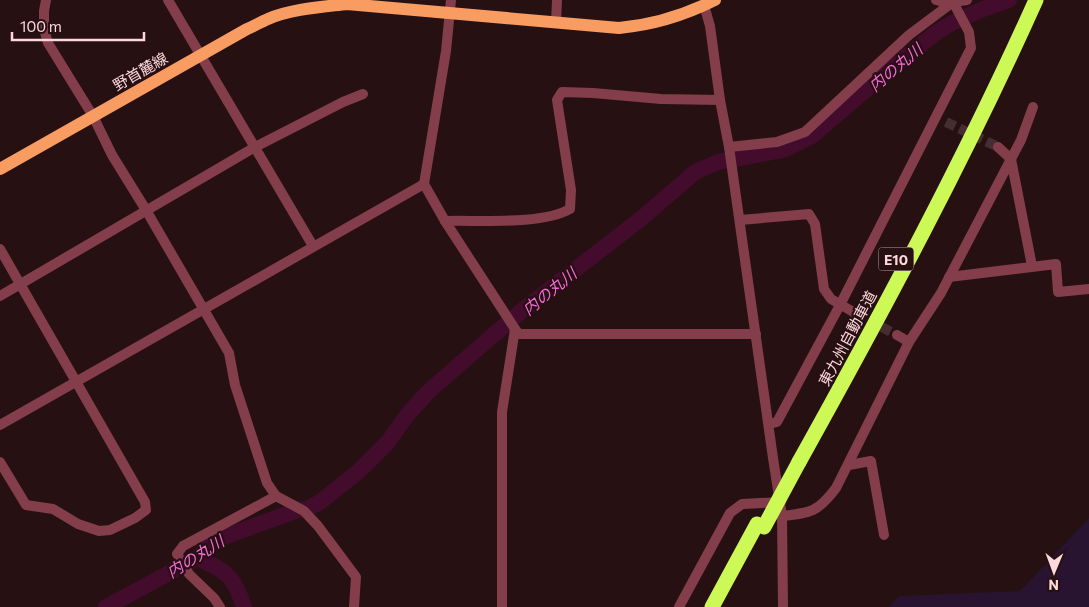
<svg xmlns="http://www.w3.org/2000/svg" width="1089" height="607" viewBox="0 0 1089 607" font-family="Commissioner,'Noto Sans JP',sans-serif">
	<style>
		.green { fill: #281330 }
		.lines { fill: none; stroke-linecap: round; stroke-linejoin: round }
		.river { stroke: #430c2d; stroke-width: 16 }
		.minor-tunnel { stroke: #462e30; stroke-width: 10; stroke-dasharray: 10 5; stroke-linecap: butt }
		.minor { stroke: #833d4b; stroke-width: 10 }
		.major { stroke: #f99c62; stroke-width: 12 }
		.highway { stroke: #ccf956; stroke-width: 15 }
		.highway-bridge { stroke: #ccf956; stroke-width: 15 }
		.labels { text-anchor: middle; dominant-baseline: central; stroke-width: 4.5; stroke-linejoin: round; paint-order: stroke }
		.shield { fill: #261012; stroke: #bc9b9f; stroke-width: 1 }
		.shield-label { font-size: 14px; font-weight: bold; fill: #fdd7dc }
		.street-label { font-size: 15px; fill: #fdd7dc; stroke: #261012 }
		.water-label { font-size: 16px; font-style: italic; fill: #f969da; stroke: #261012 }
	</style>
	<rect width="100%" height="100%" fill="#261012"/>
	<polygon class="green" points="1089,518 1089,607 889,607 899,596 1020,591"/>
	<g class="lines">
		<g class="river">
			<path d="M197,558C226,570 234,576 244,607"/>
			<polyline points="106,607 197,558 213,541 298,510 307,509 320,502 358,472 388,442 407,415 429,391 445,377 519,313 642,218 695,172 718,162 783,150 812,136 888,71 937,32 950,24 983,9 1009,0"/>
		</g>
		<g class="minor-tunnel">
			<polyline points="946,122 998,147"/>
			<polyline points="855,313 897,335"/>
		</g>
		<g class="minor">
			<polyline points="46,0 44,11 44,29 48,43 93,116 112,155 146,210 229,353 235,385 267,483 276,496 304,511 318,526 356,577 354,607"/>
			<polyline points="168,0 313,246"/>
			<polyline points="451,0 446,51 424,184 445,221 515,329 519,334 756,334"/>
			<polyline points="936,0 947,3 967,0"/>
			<polyline points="704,5 710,26 720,100 729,147 773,458 782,516 783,607"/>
			<polyline points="556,23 557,0"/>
			<polyline points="729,147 777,142 805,132 909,35 953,2"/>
			<polyline points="998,147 1011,159 1032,266"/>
			<polyline points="740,220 809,214 815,224 824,289 831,299 855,313"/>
			<path d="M445,221C479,220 542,225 570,209L571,190L557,100L562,92L593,93L661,99L720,100"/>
			<polyline points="0,249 145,502 146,510 135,518 110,530 99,531 78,524 53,509 26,505 0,462"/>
			<polyline points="949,277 1056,264 1058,292 1089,289"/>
			<polyline points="0,296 255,147 343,102 363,94"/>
			<polyline points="897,335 909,342"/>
			<polyline points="769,424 777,422 840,305 971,48 969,32 953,2"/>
			<polyline points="0,425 424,184"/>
			<polyline points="849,465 871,461 884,535"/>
			<path d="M782,516C811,513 818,512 836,488L909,342L941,293L1011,159L1021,140L1033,107"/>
			<polyline points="220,607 214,598 189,574 177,554 183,546 276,496"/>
			<polyline points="502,607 502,412 515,329"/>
			<polyline points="679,607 730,513 742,504 781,502"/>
		</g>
		<path class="major" d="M0,169L247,29C254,26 261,22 268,19C291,9 322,7 347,4L619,28C653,25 685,15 715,0"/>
		<g class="highway">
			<path d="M799,462C883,311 965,158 1036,0"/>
			<polyline points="712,607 757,524"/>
		</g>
		<polyline class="highway-bridge" points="764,527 799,462"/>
	</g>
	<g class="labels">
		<rect class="shield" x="878.5" y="247.5" width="35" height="23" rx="4"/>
		<g class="shield-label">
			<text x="896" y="259">E10</text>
		</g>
		<g class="street-label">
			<text transform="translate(140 71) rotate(-30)">野首麓線</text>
			<text transform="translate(847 338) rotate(-62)">東九州自動車道</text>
		</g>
		<g class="water-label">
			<text transform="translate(895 67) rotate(-40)">内の丸川</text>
			<text transform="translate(549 291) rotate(-39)">内の丸川</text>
			<text transform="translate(195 556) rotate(-32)">内の丸川</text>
		</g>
	</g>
	<g transform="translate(1054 572) rotate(181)" stroke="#261012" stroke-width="4" paint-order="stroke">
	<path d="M0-4L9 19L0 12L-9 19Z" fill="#fdd7dc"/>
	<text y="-8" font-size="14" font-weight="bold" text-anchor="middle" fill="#fdd7dc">N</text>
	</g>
	<path d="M12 32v8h132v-8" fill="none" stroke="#fdd7dc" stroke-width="2.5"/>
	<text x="20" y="32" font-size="15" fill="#fdd7dc" stroke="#261012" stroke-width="4" paint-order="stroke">100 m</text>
</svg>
